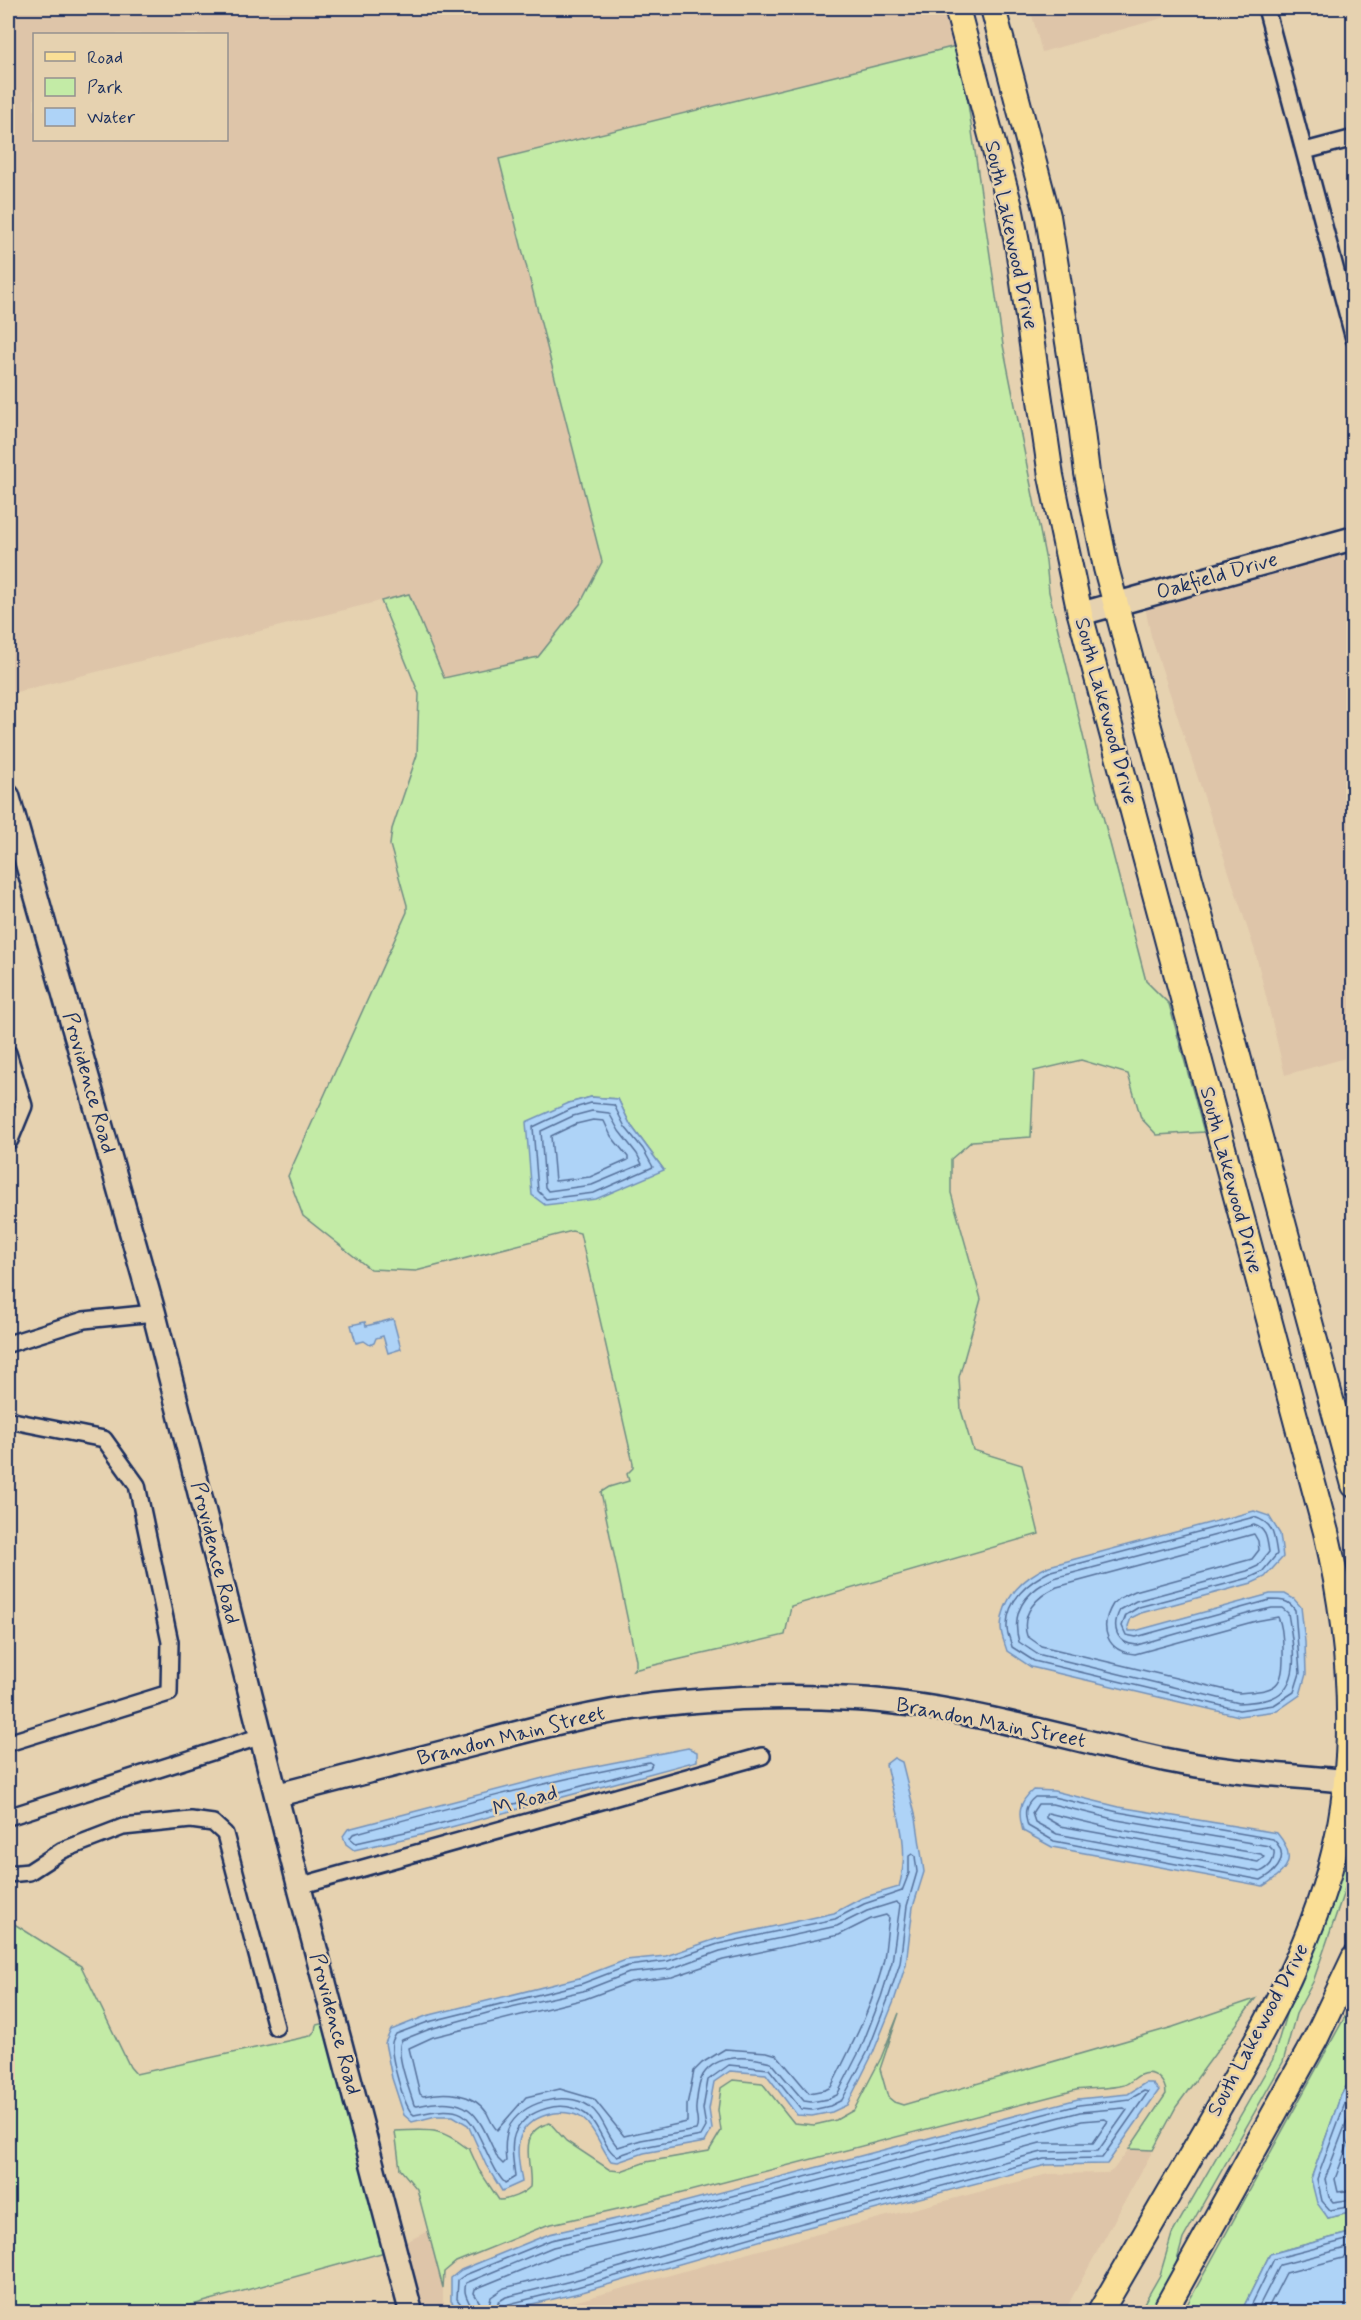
<svg xmlns="http://www.w3.org/2000/svg" width="1361" height="2320" viewBox="0 0 1361 2320" font-family="Mynerve,sans-serif">
	<style>
		.built { fill: #dec5a9; fill-rule: evenodd }
		.green { fill: #c3eba6; stroke: #6f8d82; stroke-width: 1.5; fill-rule: evenodd }
		.water { fill: #aed3f7; stroke: #7391ba; stroke-width: 1.5 }
		.lines { fill: none; stroke-linecap: round; stroke-linejoin: round }
		.shore { stroke: #56719b; stroke-width: 1.5 }
		.street-casing { stroke: #1b2f5e; stroke-width: 20 }
		.secondary-casing { stroke: #1b2f5e; stroke-width: 27 }
		.primary-casing { stroke: #1b2f5e; stroke-width: 28 }
		.street { stroke: #e6d2b0; stroke-width: 15 }
		.secondary { stroke: #e6d2b0; stroke-width: 22 }
		.primary { stroke: #fadf96; stroke-width: 24 }
		.labels { text-anchor: middle; dominant-baseline: central; stroke-width: 5; stroke-linejoin: round; paint-order: stroke }
		.street-label { font-size: 21px; fill: #1b2f5e; stroke: #e6d2b0 }
	</style>
	<rect width="100%" height="100%" fill="#e6d2b0"/>
	<filter id="ink" filterUnits="userSpaceOnUse"><feTurbulence type="fractalNoise" baseFrequency=".0167" numOctaves="2"/><feDisplacementMap in="SourceGraphic" scale="12" xChannelSelector="R" yChannelSelector="G"/><feConvolveMatrix kernelMatrix="1 2 1 2 8 2 1 2 1" color-interpolation-filters="sRGB"/></filter>
	<g filter="url(#ink)">
		<g class="built">
			<path d="M8,8H944L956,46L499,160L602,562L580,604L538,657L444,678L408,594L8,694ZM34,34H226V140H34Z"/>
			<polygon points="1030,8 1198,8 1042,52"/>
			<polygon points="1353,549 1353,1056 1285,1075 1255,951 1151,636 1145,607"/>
			<polygon points="1129,2149 1153,2150 1064,2312 538,2312 799,2239 1048,2174 1108,2173 1113,2170"/>
			<polygon points="428,2231 443,2288 443,2301 449,2312 420,2312 402,2244"/>
		</g>
		<g class="green">
			<path d="M956,46L963,69L1003,345L1046,561L1049,592L1094,782L1146,981L1169,1004L1204,1132L1157,1135L1141,1118L1128,1074L1081,1060L1034,1071L1031,1137L972,1141L951,1159V1193L981,1299L959,1377L961,1410L973,1450L1022,1465L1039,1534L791,1606L785,1635L633,1670L636,1666V1660L601,1492L609,1487L629,1481L627,1474L633,1468V1463L580,1233L572,1231L416,1271L370,1269L303,1216L288,1176L407,912V905L390,845L392,829L417,755L419,694L381,601L409,594L444,678L538,657L580,604L602,562L499,159ZM591,1097L618,1099L630,1124L664,1170L569,1103Z"/>
			<polygon points="1351,1842 1353,1842 1353,1847 1348,1880 1313,1982 1296,2014 1283,2062 1183,2239 1171,2282 1154,2312 1139,2312 1160,2275 1172,2234 1273,2059 1287,2011 1301,1984 1326,1919"/>
			<polygon points="8,1920 81,1966 130,2067 136,2074 310,2036 315,2031 316,2025 325,2023 385,2252 167,2312 8,2312"/>
			<path d="M1255,1999L1176,2107L1153,2150L1129,2149L1166,2094C1166,2081 1154,2069 1140,2075C1135,2077 1130,2083 1124,2085C1109,2089 1091,2088 1076,2090L640,2204L547,2225L456,2262L444,2272L443,2288L417,2189L400,2169L395,2131C430,2130 438,2126 467,2148H469L479,2170L499,2200C509,2200 523,2194 530,2187C533,2165 515,2131 550,2123L566,2141L610,2170L621,2171L646,2162L709,2151L721,2131L718,2110L721,2088L733,2080L762,2083L794,2123L814,2125L836,2120L854,2110L881,2058L899,2013L880,2069L888,2097L894,2102L903,2105L1173,2027Z"/>
			<polygon points="1353,2002 1353,2075 1341,2095 1311,2179 1328,2218 1353,2212 1353,2232 1270,2254 1241,2312 1183,2312"/>
		</g>
		<g class="water">
			<polygon points="591,1097 618,1099 630,1124 664,1170 596,1199 545,1205 532,1195 526,1122 569,1103"/>
			<polygon points="393,1319 401,1349 388,1353 383,1336 376,1338 374,1343 370,1345 364,1341 356,1343 351,1325 365,1322 366,1326"/>
			<path d="M1254,1511L1269,1516L1280,1534L1283,1557L1265,1577L1252,1583L1141,1613L1131,1618L1128,1626L1129,1631H1135L1270,1594H1285L1294,1599L1301,1607L1305,1642L1306,1674L1300,1695L1277,1711L1239,1716L1031,1667L1007,1651C1005,1644 1001,1635 1001,1628C1002,1597 1024,1577 1049,1566Z"/>
			<polygon points="688,1748 697,1752 697,1761 425,1834 354,1850 346,1844 343,1836 348,1829 570,1771"/>
			<path d="M894,1758L902,1762L916,1818L924,1872L913,1907L906,1964L894,2001L873,2053L847,2105L832,2112L812,2116L797,2115L766,2074L730,2071L714,2082L709,2109L712,2129L705,2142L644,2153L618,2162L611,2161C601,2148 595,2128 582,2118C564,2106 529,2115 521,2135C515,2149 520,2168 522,2182L502,2191L486,2165L468,2125L453,2116H436L412,2122L404,2115L392,2078L385,2043L391,2030L426,2016L579,1978L626,1960L666,1956L716,1939L834,1913L862,1898L899,1887C912,1841 894,1808 886,1764Z"/>
			<path d="M1033,1790L1054,1791L1119,1807L1277,1833C1298,1858 1288,1871 1263,1886L1052,1847L1023,1831C1018,1813 1018,1803 1033,1790Z"/>
			<polygon points="1353,2075 1353,2212 1328,2218 1317,2203 1311,2179 1341,2095"/>
			<polygon points="1145,2083 1152,2083 1159,2090 1107,2164 1046,2165 797,2230 579,2293 498,2312 460,2312 451,2301 451,2278 461,2270 549,2234 642,2213 1078,2099 1128,2094"/>
			<polygon points="1353,2232 1353,2312 1241,2312 1270,2254"/>
		</g>
		<g class="lines">
			<g class="shore">
				<polygon points="591,1103 614,1105 625,1127 643,1149 653,1167 594,1193 546,1199 538,1191 533,1127 571,1109"/>
				<polygon points="592,1111 609,1113 619,1131 637,1154 642,1164 592,1185 548,1191 545,1187 541,1131 573,1116"/>
				<polygon points="593,1120 604,1121 611,1136 628,1157 628,1160 590,1177 555,1181 551,1136 576,1124"/>
				<path d="M1254,1517C1274,1523 1274,1535 1277,1554L1262,1572L1249,1578L1139,1607L1126,1615L1122,1626L1126,1635L1136,1637L1270,1600C1282,1600 1289,1600 1295,1610L1300,1673L1294,1692L1274,1705L1239,1710L1034,1661L1012,1647C1011,1641 1007,1634 1007,1628C1006,1600 1029,1581 1051,1571Z"/>
				<path d="M1254,1525C1267,1529 1267,1540 1269,1552L1258,1566L1247,1571L1136,1601L1120,1610C1111,1627 1116,1644 1137,1645L1254,1612L1272,1608H1282L1288,1613C1292,1640 1304,1685 1272,1698C1262,1702 1249,1702 1239,1703L1037,1654L1019,1642C1010,1611 1026,1591 1054,1578Z"/>
				<path d="M1254,1534L1258,1541L1259,1550L1252,1559L1135,1591L1120,1598L1113,1604C1098,1628 1107,1652 1135,1654L1256,1621L1278,1617C1282,1625 1283,1639 1283,1649C1284,1689 1277,1690 1239,1693L1041,1646L1027,1636C1020,1613 1037,1596 1057,1587Z"/>
				<path d="M649,1762L652,1764L650,1768L423,1828L356,1843L350,1838L353,1834C451,1807 549,1780 649,1762Z"/>
				<path d="M1035,1797H1053L1118,1812L1273,1839C1290,1855 1279,1871 1261,1880L1054,1841L1028,1826C1024,1813 1024,1806 1035,1797Z"/>
				<path d="M1038,1804H1052L1117,1820L1269,1846L1274,1851C1275,1861 1269,1868 1260,1872L1057,1834L1035,1822L1032,1813Z"/>
				<polygon points="1048,1813 1115,1829 1261,1854 1264,1857 1258,1862 1060,1826 1046,1818 1046,1815"/>
				<path d="M912,1854L915,1856L917,1872L907,1906L900,1963L888,1999L868,2051L842,2100L830,2106L812,2110L801,2109L769,2069L729,2065L708,2080L703,2109L706,2127L701,2136L643,2147L617,2156C604,2150 599,2122 584,2113C562,2099 528,2109 516,2131C509,2144 514,2164 515,2177L505,2183C499,2178 494,2167 490,2159C468,2114 469,2103 414,2115C404,2109 390,2055 392,2043C392,2040 395,2036 396,2034L428,2022L581,1984L628,1966L668,1961L718,1944L835,1919L864,1904L902,1891L909,1873V1856Z"/>
				<path d="M896,1902L900,1905L892,1962L881,1997L861,2048L837,2095L828,2099L811,2102L804,2101L771,2062C749,2056 717,2053 703,2075C698,2083 697,2098 696,2107C695,2115 700,2123 696,2130L641,2140L618,2147C607,2136 603,2116 589,2106C564,2090 520,2102 508,2129C505,2138 505,2152 506,2161L503,2164L498,2159C477,2114 473,2094 417,2106L414,2105C410,2091 394,2051 402,2040L430,2029L498,2010L583,1991L629,1973L670,1969L720,1951L837,1926L867,1911Z"/>
				<path d="M886,1915L889,1918C887,1931 886,1946 884,1959C874,2004 851,2047 831,2087L825,2090L809,2093L777,2055L767,2052L725,2049L702,2063L694,2071L687,2105V2122L624,2136L594,2099L560,2089L526,2097L497,2130C492,2125 490,2119 487,2113C473,2092 445,2091 423,2096L420,2094L409,2048L433,2037L585,1999L631,1982L672,1977L723,1960L839,1935L871,1919Z"/>
				<polyline points="1354,2087 1347,2098 1317,2179 1322,2201 1330,2210 1354,2206"/>
				<polyline points="1354,2102 1325,2179 1329,2197 1333,2202 1354,2199"/>
				<polyline points="1354,2128 1335,2179 1338,2192 1354,2190"/>
				<polyline points="464,2312 463,2307 457,2299 458,2280 465,2275 551,2240 644,2219 1079,2105 1130,2099 1144,2091 1148,2092 1102,2158 1044,2159 795,2225 577,2287 509,2304 504,2307 503,2312"/>
				<path d="M472,2312C471,2300 462,2297 466,2283L553,2247L645,2226L1080,2112L1124,2108L1127,2110L1098,2151L1042,2152L793,2217L575,2280L506,2297L498,2302L496,2312"/>
				<polyline points="481,2312 480,2303 474,2293 475,2289 556,2256 648,2235 1082,2121 1105,2119 1108,2121 1093,2143 1040,2143 791,2209 573,2271 504,2288 491,2297 487,2312"/>
				<polyline points="1248,2312 1274,2259 1354,2238"/>
				<polyline points="1256,2312 1280,2265 1354,2246"/>
				<polyline points="1266,2312 1286,2273 1354,2255"/>
			</g>
			<g class="street-casing">
				<g id="street">
					<polyline points="1266,8 1354,339"/>
					<polyline points="1305,151 1354,138"/>
					<polyline points="8,1053 24,1106 10,1140 8,1141"/>
					<polyline points="8,1344 84,1320 154,1313"/>
					<polyline points="8,1420 104,1439 137,1485 170,1642 169,1693 8,1743"/>
					<polyline points="8,1817 262,1736"/>
					<polyline points="8,1874 29,1872 63,1850 123,1827 191,1820 213,1823 225,1834 276,2027"/>
					<polyline points="299,1886 762,1756"/>
				</g>
			</g>
			<g class="secondary-casing">
				<g id="secondary">
					<polyline points="1080,614 1354,538"/>
					<polyline points="8,796 154,1313 299,1886 411,2312"/>
					<path d="M277,1795C345,1777 414,1760 483,1742C539,1727 596,1712 654,1705C721,1697 788,1695 855,1699C961,1705 1063,1738 1166,1760C1225,1772 1285,1775 1345,1781L1354,1779"/>
				</g>
			</g>
			<g class="primary-casing">
				<g id="primary">
					<path d="M957,8L1010,207L1018,248L1051,476L1080,614L1326,1532C1349,1630 1358,1735 1338,1835C1317,1938 1266,2026 1214,2116C1176,2182 1138,2247 1100,2312"/>
					<polyline points="993,8 1048,216 1081,424 1087,473 1106,568 1354,1485"/>
					<polyline points="1164,2312 1315,2040 1354,1958"/>
				</g>
			</g>
			<use href="#street" class="street"/>
			<use href="#secondary" class="secondary"/>
			<use href="#primary" class="primary"/>
		</g>
	</g>
	<g class="labels">
		<g class="street-label">
			<text transform="translate(1011 235) rotate(78)">South Lakewood Drive</text>
			<text transform="translate(1217 576) rotate(-16)">Oakfield Drive</text>
			<text transform="translate(1106 711) rotate(75)">South Lakewood Drive</text>
			<text transform="translate(89 1083) rotate(74)">Providence Road</text>
			<text transform="translate(1231 1180) rotate(75)">South Lakewood Drive</text>
			<text transform="translate(215 1553) rotate(76)">Providence Road</text>
			<text transform="translate(991 1723) rotate(11)">Brandon Main Street</text>
			<text transform="translate(511 1736) rotate(-14)">Brandon Main Street</text>
			<text transform="translate(525 1801) rotate(-16)">M Road</text>
			<text transform="translate(335 2024) rotate(75)">Providence Road</text>
			<text transform="translate(1258 2030) rotate(-62)">South Lakewood Drive</text>
		</g>
	</g>
	<rect width="1361" height="2320" fill="none" stroke="#e6d2b0" stroke-width="30"/>
	<rect x="15" y="15" width="1331" height="2290" fill="none" stroke="#1b2f5e" stroke-width="2" filter="url(#ink)"/>
	<rect x="33" y="33" width="195" height="108" fill="#e6d2b0" stroke="#95918f" stroke-width="1.5"/>
	<rect x="45" y="52" width="30" height="9" fill="#fadf96" stroke="#95918f" stroke-width="1.5"/>
	<text x="87" y="63" font-size="18" fill="#1b2f5e">Road</text>
	<rect x="45" y="78" width="30" height="18" fill="#c3eba6" stroke="#95918f" stroke-width="1.5"/>
	<text x="87" y="93" font-size="18" fill="#1b2f5e">Park</text>
	<rect x="45" y="108" width="30" height="18" fill="#aed3f7" stroke="#95918f" stroke-width="1.5"/>
	<text x="87" y="123" font-size="18" fill="#1b2f5e">Water</text>
</svg>
